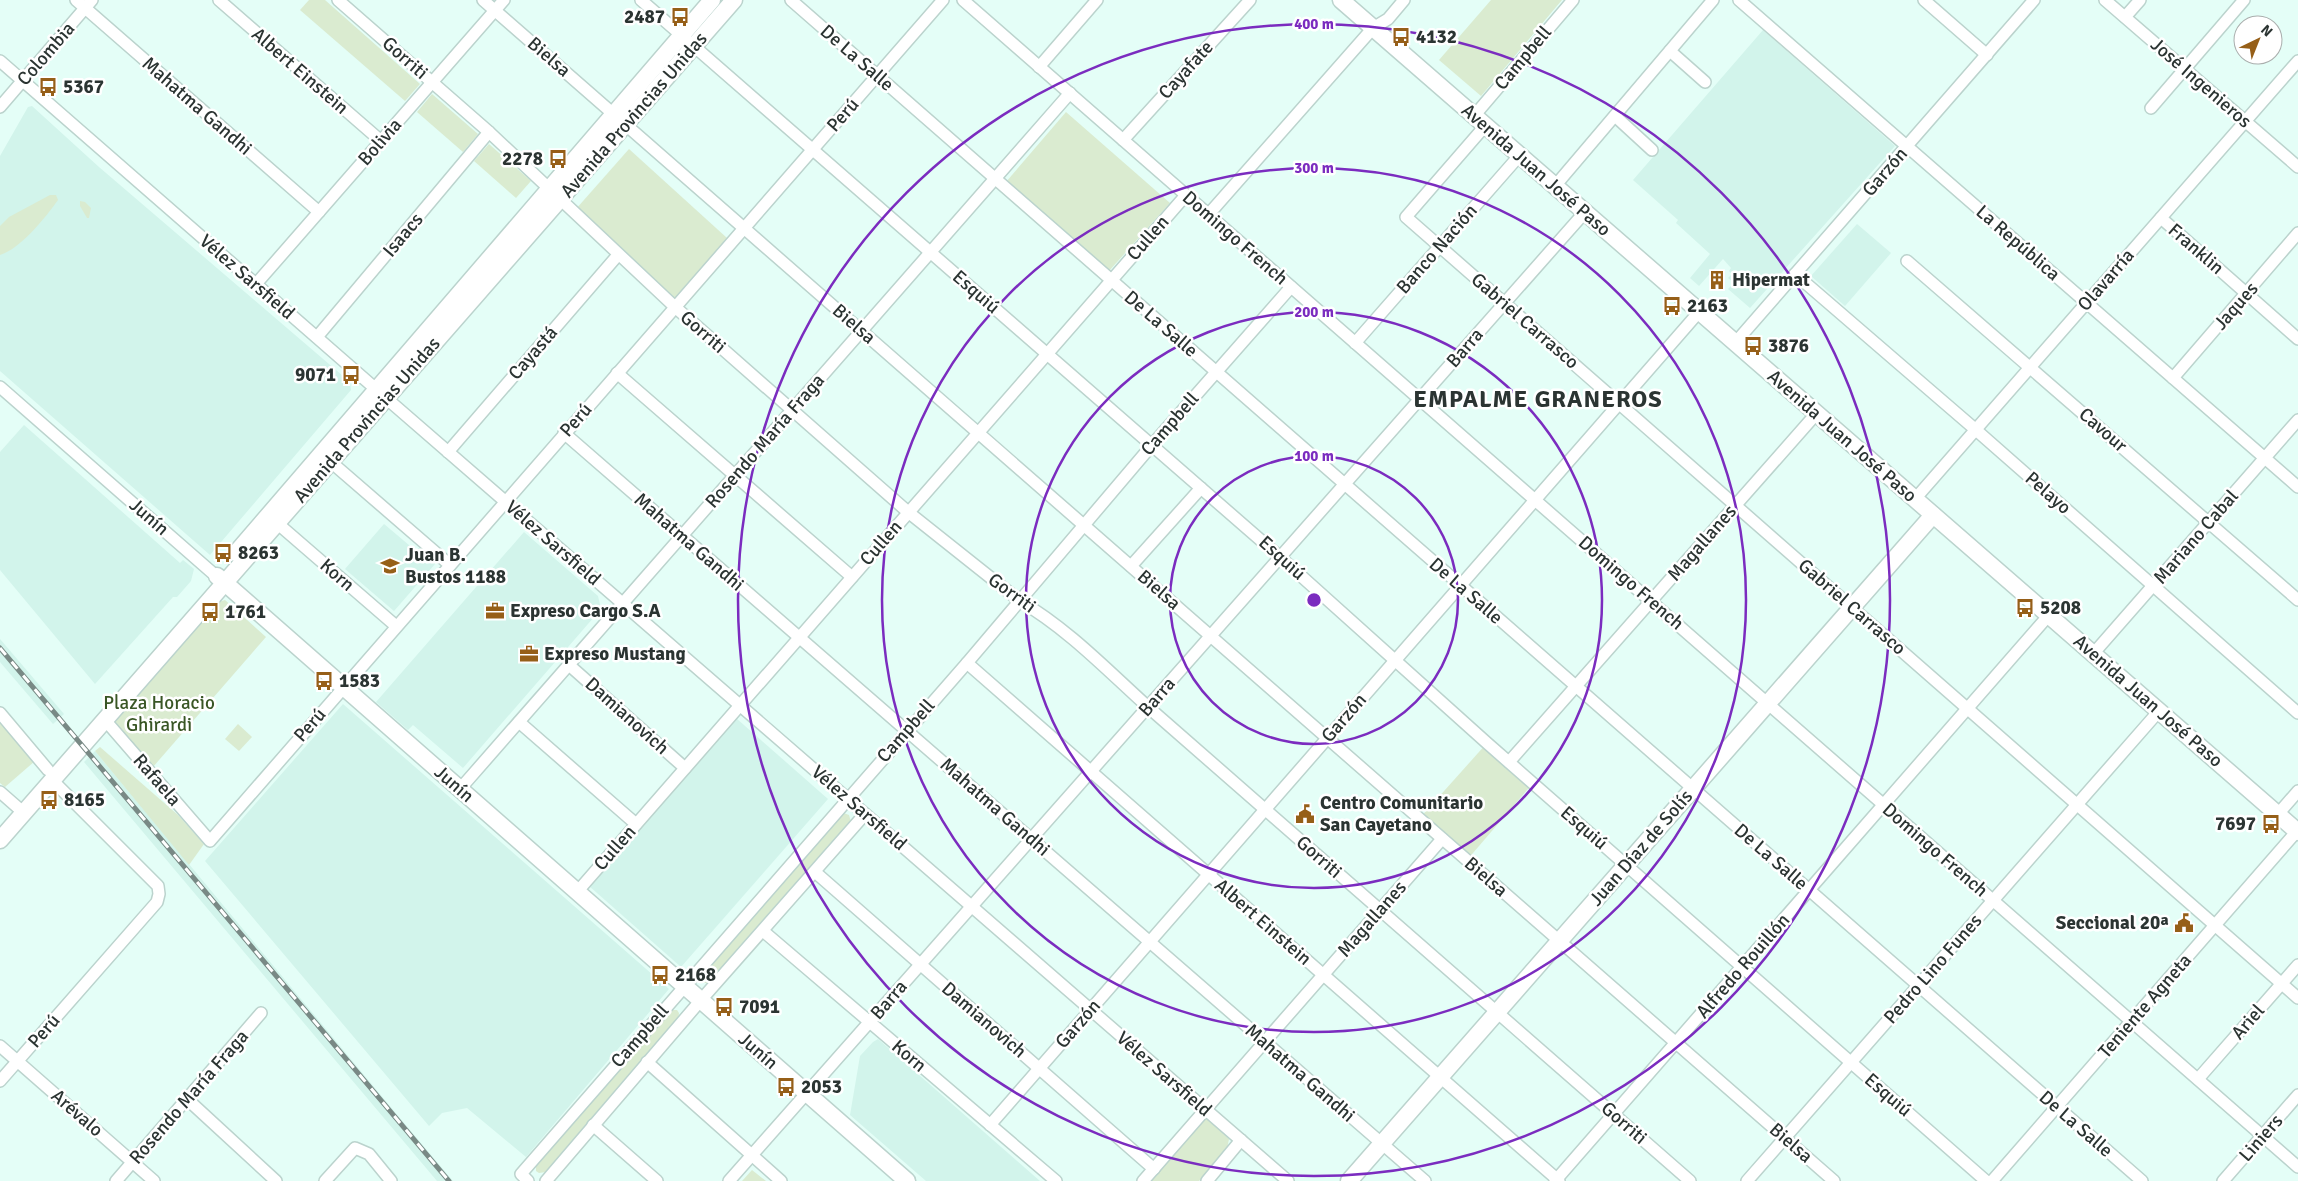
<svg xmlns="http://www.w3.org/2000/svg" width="2298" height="1181" viewBox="0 0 2298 1181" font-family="Signika,sans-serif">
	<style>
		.built { fill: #d2f4eb }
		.green { fill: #daebd0 }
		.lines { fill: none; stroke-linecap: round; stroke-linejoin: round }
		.minor-casing { stroke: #bbd3cd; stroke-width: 14 }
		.secondary-casing { stroke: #bbd3cd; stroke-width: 19 }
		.minor { stroke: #fff; stroke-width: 11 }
		.secondary { stroke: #fff; stroke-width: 16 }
		.rail-casing { stroke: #798985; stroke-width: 5 }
		.rail { stroke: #fff; stroke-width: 3; stroke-dasharray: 9; stroke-linecap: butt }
		.ring { fill: none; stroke: #7b2cbf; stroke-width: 2.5 }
		.labels { text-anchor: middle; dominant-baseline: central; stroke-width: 5; stroke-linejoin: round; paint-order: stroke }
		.poi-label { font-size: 19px; font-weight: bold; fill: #2b3432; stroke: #fff; text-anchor: start }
		.street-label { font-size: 19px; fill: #2b3432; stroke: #fff }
		.park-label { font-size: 19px; fill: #395625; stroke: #fff }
		.district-label { font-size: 24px; font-weight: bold; letter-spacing: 1px; fill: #2b3432; stroke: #fff }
		.centre { fill: #7b2cbf; stroke: #fff; stroke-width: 2.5 }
		.ring-label { font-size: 15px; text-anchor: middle; font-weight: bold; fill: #7b2cbf; stroke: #fff; stroke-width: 5; stroke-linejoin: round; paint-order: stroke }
	</style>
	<rect width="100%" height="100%" fill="#e4fef7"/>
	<g class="built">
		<polygon points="1763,30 1895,146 1750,308 1728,289 1734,283 1728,278 1732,274 1729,271 1731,268 1723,259 1699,286 1690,278 1710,254 1676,223 1678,220 1633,180"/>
		<polygon points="32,106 99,167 350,382 351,390 210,555 0,371 0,156 28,107"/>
		<polygon points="1857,224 1891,253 1845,306 1811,276"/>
		<polygon points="24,425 180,563 183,560 194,569 191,581 177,597 173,597 95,684 0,570 0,452"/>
		<polygon points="384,524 416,551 419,548 435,564 394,611 345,569"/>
		<polygon points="524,532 598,596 601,609 463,768 413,725 408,730 376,702"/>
		<polygon points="0,639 64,714 53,724 0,662"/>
		<polygon points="343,704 669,989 526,1157 467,1108 442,1113 429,1126 205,861"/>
		<polygon points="736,718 828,799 681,967 589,886"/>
		<polygon points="95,751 394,1111 453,1181 437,1181 84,762"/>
		<polygon points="878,1039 992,1139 1040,1181 926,1181 850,1115 860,1056 873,1042"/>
	</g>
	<g class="green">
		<polygon points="309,0 325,0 420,84 405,101 300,10"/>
		<polygon points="1491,0 1562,0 1481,96 1439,60"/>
		<polygon points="432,94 478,134 463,152 417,112"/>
		<polygon points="1066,112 1170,203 1109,271 1006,182"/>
		<polygon points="489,144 531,181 516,198 474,161"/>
		<polygon points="629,149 727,238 675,300 576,209"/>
		<path d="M50,195H56L58,200C46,217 20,249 0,255V226L9,217Z"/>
		<polygon points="80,201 85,202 91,208 89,218 87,218 80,206"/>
		<polygon points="225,600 266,637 153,767 112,720 215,603"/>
		<polygon points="0,718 35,761 5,787 0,783"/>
		<polygon points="238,724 252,737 239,751 225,739"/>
		<polygon points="1487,743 1533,783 1467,860 1419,819"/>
		<polygon points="100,747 178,815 204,844 189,865 95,751"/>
		<polygon points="841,812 849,815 851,822 708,984 703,982 700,975"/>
		<polygon points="670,1010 677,1010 679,1013 678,1021 546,1172 539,1173 536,1171 536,1165"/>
		<polygon points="1205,1119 1209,1120 1229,1139 1227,1149 1199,1181 1149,1181"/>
		<polygon points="752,1170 766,1181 742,1181"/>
	</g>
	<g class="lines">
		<g class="minor-casing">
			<g id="minor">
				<polyline points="76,0 319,212"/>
				<polyline points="219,0 381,141"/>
				<path d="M338,0L489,132L675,307L908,512L1020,601C1068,629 1107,670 1148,707L1690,1181"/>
				<polyline points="483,0 1834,1181"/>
				<polyline points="641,0 1280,557 1487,743 1986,1181"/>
				<polyline points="791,0 2142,1181"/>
				<polyline points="963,0 2298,1167"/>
				<polyline points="1739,0 2298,487"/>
				<polyline points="1924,0 1987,55"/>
				<polyline points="2105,0 2298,167"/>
				<polyline points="2125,17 2140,0"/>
				<polyline points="1670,51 1705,82"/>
				<polyline points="0,61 377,390"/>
				<polyline points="1039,67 1097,0"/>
				<polyline points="0,107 92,0"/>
				<polyline points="2151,108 2244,0"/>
				<polyline points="1474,116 1573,0"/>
				<polyline points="1615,116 1652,150"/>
				<polyline points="1485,126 1406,217 2298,998"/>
				<polyline points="1123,140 1250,0"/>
				<polyline points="1555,186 1713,0"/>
				<polyline points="1208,215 1373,28 1388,19 1404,0"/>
				<polyline points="2161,218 2298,339"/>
				<polyline points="1907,261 2298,600"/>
				<polyline points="1795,274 1976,430 2298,713"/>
				<polyline points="256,284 504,0"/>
				<polyline points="317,337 489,132"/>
				<polyline points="1355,343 1519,156"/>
				<polyline points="1735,343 2034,0"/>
				<polyline points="617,373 852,577"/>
				<polyline points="2173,378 2298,233"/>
				<polyline points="0,387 216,576"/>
				<polyline points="386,398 1288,1181"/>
				<polyline points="564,433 1425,1181"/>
				<polyline points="448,452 618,255"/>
				<polyline points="331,462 450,565"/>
				<polyline points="1915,499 2298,61"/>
				<polyline points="277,523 396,626"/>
				<polyline points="1131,566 1201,488"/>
				<polyline points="2093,654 2298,420"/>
				<polyline points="967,663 1559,1181"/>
				<polyline points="569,665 685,768"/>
				<polyline points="0,713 48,770"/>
				<polyline points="105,720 210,841 943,0"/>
				<polyline points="519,722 636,824"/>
				<polyline points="1509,762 1816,414"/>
				<polyline points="460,789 1070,93"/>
				<polyline points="0,792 24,813"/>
				<polyline points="2278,814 2298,791"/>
				<polyline points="815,872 1154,1169"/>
				<polyline points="577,892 1186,195"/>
				<polyline points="763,931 1056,1181"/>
				<polyline points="0,1046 154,1181"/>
				<polyline points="647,1062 781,1181"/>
				<polyline points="2198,1079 2298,965"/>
				<polyline points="0,1081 157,902 159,894 158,886 52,780"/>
				<polyline points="187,1099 276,1181"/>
				<polyline points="593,1125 657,1181"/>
				<polyline points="990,1125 1699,312"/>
				<polyline points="116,1181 261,1013"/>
				<polyline points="325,1181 355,1148 369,1154 391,1181"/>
				<polyline points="528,1181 521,1174 967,663 1152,445 1291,287"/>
				<polyline points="546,1181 701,1000 865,814"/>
				<polyline points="729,1181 1585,212"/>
				<polyline points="1143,1181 1442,839"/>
				<polyline points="1207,1181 1241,1140"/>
				<polyline points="1555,1181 2049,615"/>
				<polyline points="1747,1181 2159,711"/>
				<polyline points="1992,1181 2297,831"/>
				<polyline points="2223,1181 2298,1095"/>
			</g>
		</g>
		<g class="secondary-casing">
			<g id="secondary">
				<polyline points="1341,0 2298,832"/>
				<polyline points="236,553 712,0"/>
				<polyline points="217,576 907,1181"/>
				<polyline points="0,840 734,0"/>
				<polyline points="1349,1181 1933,515"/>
			</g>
		</g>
		<use href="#minor" class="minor"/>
		<use href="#secondary" class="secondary"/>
		<g class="rail-casing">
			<polyline id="rail" points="0,648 449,1181"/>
		</g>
		<use href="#rail" class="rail"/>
	</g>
	<g class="ring">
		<circle cx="1314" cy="600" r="144"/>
		<circle cx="1314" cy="600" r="288"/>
		<circle cx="1314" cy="600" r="432"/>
		<circle cx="1314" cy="600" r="576"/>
	</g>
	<defs>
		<g id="bus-bare" transform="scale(1.5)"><path d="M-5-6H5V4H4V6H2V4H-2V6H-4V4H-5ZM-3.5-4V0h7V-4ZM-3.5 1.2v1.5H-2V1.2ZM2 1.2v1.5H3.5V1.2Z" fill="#965f18" stroke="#fff" stroke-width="2.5" paint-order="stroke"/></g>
		<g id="building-bare" transform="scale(1.5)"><path d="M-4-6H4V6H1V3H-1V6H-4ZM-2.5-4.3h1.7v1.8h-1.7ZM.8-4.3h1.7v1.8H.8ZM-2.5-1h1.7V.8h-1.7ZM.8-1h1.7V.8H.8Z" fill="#965f18" stroke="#fff" stroke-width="2.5" paint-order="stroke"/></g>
		<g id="school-bare" transform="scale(1.5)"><path d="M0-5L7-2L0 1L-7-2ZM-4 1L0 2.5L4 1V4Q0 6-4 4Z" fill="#965f18" stroke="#fff" stroke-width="2.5" paint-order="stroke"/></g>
		<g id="office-bare" transform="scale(1.5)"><path d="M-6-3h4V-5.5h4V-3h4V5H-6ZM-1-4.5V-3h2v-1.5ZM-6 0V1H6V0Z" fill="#965f18" stroke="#fff" stroke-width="2.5" paint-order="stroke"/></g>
		<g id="civic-bare" transform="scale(1.5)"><path d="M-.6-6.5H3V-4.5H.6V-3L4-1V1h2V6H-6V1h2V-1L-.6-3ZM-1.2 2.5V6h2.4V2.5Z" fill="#965f18" stroke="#fff" stroke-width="2.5" paint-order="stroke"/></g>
	</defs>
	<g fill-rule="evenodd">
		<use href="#bus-bare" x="680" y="17"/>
		<use href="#bus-bare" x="1401" y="37"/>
		<use href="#bus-bare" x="48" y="87"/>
		<use href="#bus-bare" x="558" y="159"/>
		<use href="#building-bare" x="1717" y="280"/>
		<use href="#bus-bare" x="1672" y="306"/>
		<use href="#bus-bare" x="1753" y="346"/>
		<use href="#bus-bare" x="351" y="375"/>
		<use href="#bus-bare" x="223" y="553"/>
		<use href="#school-bare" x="390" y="566"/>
		<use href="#bus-bare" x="2025" y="608"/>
		<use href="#office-bare" x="495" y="611"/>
		<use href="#bus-bare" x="210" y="612"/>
		<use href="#office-bare" x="529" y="654"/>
		<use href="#bus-bare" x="324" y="681"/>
		<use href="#bus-bare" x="49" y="800"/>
		<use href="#civic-bare" x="1305" y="814"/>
		<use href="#bus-bare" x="2271" y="824"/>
		<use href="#civic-bare" x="2184" y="923"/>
		<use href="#bus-bare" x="660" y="975"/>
		<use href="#bus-bare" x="724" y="1007"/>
		<use href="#bus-bare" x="786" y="1087"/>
	</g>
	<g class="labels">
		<g class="poi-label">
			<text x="665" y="17" text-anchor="end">2487</text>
			<text x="1416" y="37">4132</text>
			<text x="63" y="87">5367</text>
			<text x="543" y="159" text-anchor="end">2278</text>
			<text x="1732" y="280">Hipermat</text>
			<text x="1687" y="306">2163</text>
			<text x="1768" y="346">3876</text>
			<text x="336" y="375" text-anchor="end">9071</text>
			<text x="238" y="553">8263</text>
			<text x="405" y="555">Juan B.<tspan x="405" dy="22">Bustos 1188</tspan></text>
			<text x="2040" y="608">5208</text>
			<text x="510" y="611">Expreso Cargo S.A</text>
			<text x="225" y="612">1761</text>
			<text x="544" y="654">Expreso Mustang</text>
			<text x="339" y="681">1583</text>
			<text x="64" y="800">8165</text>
			<text x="1320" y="803">Centro Comunitario<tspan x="1320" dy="22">San Cayetano</tspan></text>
			<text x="2256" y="824" text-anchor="end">7697</text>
			<text x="2169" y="923" text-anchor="end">Seccional 20ª</text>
			<text x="675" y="975">2168</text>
			<text x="739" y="1007">7091</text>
			<text x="801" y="1087">2053</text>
		</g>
		<g class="street-label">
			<text transform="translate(46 54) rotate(-49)">Colombia</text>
			<text transform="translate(549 57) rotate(41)">Bielsa</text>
			<text transform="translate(405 58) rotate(41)">Gorriti</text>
			<text transform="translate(857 58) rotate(41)">De La Salle</text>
			<text transform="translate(1523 58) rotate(-50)">Campbell</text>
			<text transform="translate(1186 70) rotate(-48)">Cayafate</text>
			<text transform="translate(300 71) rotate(41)">Albert Einstein</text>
			<text transform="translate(2201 83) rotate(41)">José Ingenieros</text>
			<text transform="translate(197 106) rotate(41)">Mahatma Gandhi</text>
			<text transform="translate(634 115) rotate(-49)">Avenida Provincias Unidas</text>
			<text transform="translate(843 115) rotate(-49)">Perú</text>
			<text transform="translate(380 142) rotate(-49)">Bolivia</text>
			<text transform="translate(1536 170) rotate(41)">Avenida Juan José Paso</text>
			<text transform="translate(1885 172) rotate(-49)">Garzón</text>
			<text transform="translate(403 235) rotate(-50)">Isaacs</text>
			<text transform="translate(1148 238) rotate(-49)">Cullen</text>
			<text transform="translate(1235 238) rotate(41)">Domingo French</text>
			<text transform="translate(2018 243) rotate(41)">La República</text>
			<text transform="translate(1437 249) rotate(-49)">Banco Nación</text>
			<text transform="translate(2196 249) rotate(41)">Franklin</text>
			<text transform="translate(247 277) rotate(41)">Vélez Sarsfield</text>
			<text transform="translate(2106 280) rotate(-49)">Olavarría</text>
			<text transform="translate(976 292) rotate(41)">Esquiú</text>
			<text transform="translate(2236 306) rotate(-49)">Jaques</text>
			<text transform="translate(1525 321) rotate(41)">Gabriel Carrasco</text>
			<text transform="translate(854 324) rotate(41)">Bielsa</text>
			<text transform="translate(1161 324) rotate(41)">De La Salle</text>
			<text transform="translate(703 332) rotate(41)">Gorriti</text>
			<text transform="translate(1465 348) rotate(-49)">Barra</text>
			<text transform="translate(533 353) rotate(-49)">Cayastá</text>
			<text transform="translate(367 420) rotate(-49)">Avenida Provincias Unidas</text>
			<text transform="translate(576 420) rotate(-49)">Perú</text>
			<text transform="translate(1170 424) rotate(-49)">Campbell</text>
			<text transform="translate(2103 430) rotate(41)">Cavour</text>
			<text transform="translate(1842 436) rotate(41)">Avenida Juan José Paso</text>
			<text transform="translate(765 441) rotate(-49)">Rosendo María Fraga</text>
			<text transform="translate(2048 493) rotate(41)">Pelayo</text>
			<text transform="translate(149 517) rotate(41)">Junín</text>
			<text transform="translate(2196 537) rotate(-49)">Mariano Cabal</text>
			<text transform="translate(689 542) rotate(41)">Mahatma Gandhi</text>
			<text transform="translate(553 543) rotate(41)">Vélez Sarsfield</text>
			<text transform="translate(881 543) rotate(-49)">Cullen</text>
			<text transform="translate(1702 543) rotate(-49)">Magallanes</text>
			<text transform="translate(1282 558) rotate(42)">Esquiú</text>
			<text transform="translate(337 575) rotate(41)">Korn</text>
			<text transform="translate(1631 583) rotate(41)">Domingo French</text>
			<text transform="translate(1159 590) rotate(41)">Bielsa</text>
			<text transform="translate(1466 591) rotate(41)">De La Salle</text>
			<text transform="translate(1012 593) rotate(36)">Gorriti</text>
			<text transform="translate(1852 607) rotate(41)">Gabriel Carrasco</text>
			<text transform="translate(1157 697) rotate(-49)">Barra</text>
			<text transform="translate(2148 701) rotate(41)">Avenida Juan José Paso</text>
			<text transform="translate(627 716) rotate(42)">Damianovich</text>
			<text transform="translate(1344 718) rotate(-49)">Garzón</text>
			<text transform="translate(310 725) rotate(-49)">Perú</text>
			<text transform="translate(906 731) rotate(-49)">Campbell</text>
			<text transform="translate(157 780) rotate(49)">Rafaela</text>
			<text transform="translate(454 784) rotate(41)">Junín</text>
			<text transform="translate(995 807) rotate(41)">Mahatma Gandhi</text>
			<text transform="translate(859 808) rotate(41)">Vélez Sarsfield</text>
			<text transform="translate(1584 828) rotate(41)">Esquiú</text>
			<text transform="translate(615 848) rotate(-49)">Cullen</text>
			<text transform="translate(1641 848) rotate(-49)">Juan Díaz de Solís</text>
			<text transform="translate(1935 850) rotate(41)">Domingo French</text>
			<text transform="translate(1319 857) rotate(41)">Gorriti</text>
			<text transform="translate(1771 857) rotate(41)">De La Salle</text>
			<text transform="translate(1486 877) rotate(41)">Bielsa</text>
			<text transform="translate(1372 919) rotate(-49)">Magallanes</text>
			<text transform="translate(1263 922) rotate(41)">Albert Einstein</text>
			<text transform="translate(1743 966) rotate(-49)">Alfredo Rouillón</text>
			<text transform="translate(1933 969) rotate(-49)">Pedro Lino Funes</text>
			<text transform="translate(889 1000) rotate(-49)">Barra</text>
			<text transform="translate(2145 1006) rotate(-49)">Teniente Agneta</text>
			<text transform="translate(984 1020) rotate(41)">Damianovich</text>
			<text transform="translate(2248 1022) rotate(-49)">Ariel</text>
			<text transform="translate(1078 1024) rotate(-49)">Garzón</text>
			<text transform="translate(44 1031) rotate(-49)">Perú</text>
			<text transform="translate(640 1036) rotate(-49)">Campbell</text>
			<text transform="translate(758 1051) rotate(41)">Junín</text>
			<text transform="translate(909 1056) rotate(40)">Korn</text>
			<text transform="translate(1300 1073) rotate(41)">Mahatma Gandhi</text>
			<text transform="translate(1164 1074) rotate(41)">Vélez Sarsfield</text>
			<text transform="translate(1888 1095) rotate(41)">Esquiú</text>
			<text transform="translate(189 1097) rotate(-49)">Rosendo María Fraga</text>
			<text transform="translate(77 1113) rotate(41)">Arévalo</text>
			<text transform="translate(1624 1123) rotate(41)">Gorriti</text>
			<text transform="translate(2076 1124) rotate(41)">De La Salle</text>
			<text transform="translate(2261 1138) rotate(-49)">Liniers</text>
			<text transform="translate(1791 1143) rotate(41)">Bielsa</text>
		</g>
		<g class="park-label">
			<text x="159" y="703">Plaza Horacio<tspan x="159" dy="22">Ghirardi</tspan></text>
		</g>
		<g class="district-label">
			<text x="1538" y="399">EMPALME GRANEROS</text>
		</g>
	</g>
	<circle cx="1314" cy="600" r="8" class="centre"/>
	<g class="ring-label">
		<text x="1314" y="29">400 m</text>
		<text x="1314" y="173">300 m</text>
		<text x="1314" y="317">200 m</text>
		<text x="1314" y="461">100 m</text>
	</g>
	<g transform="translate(2258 40) rotate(43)"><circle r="24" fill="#ffffff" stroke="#aaaead"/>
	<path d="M0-4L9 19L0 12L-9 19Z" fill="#965f18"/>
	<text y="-8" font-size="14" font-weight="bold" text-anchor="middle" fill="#2b3432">N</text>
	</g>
</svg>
